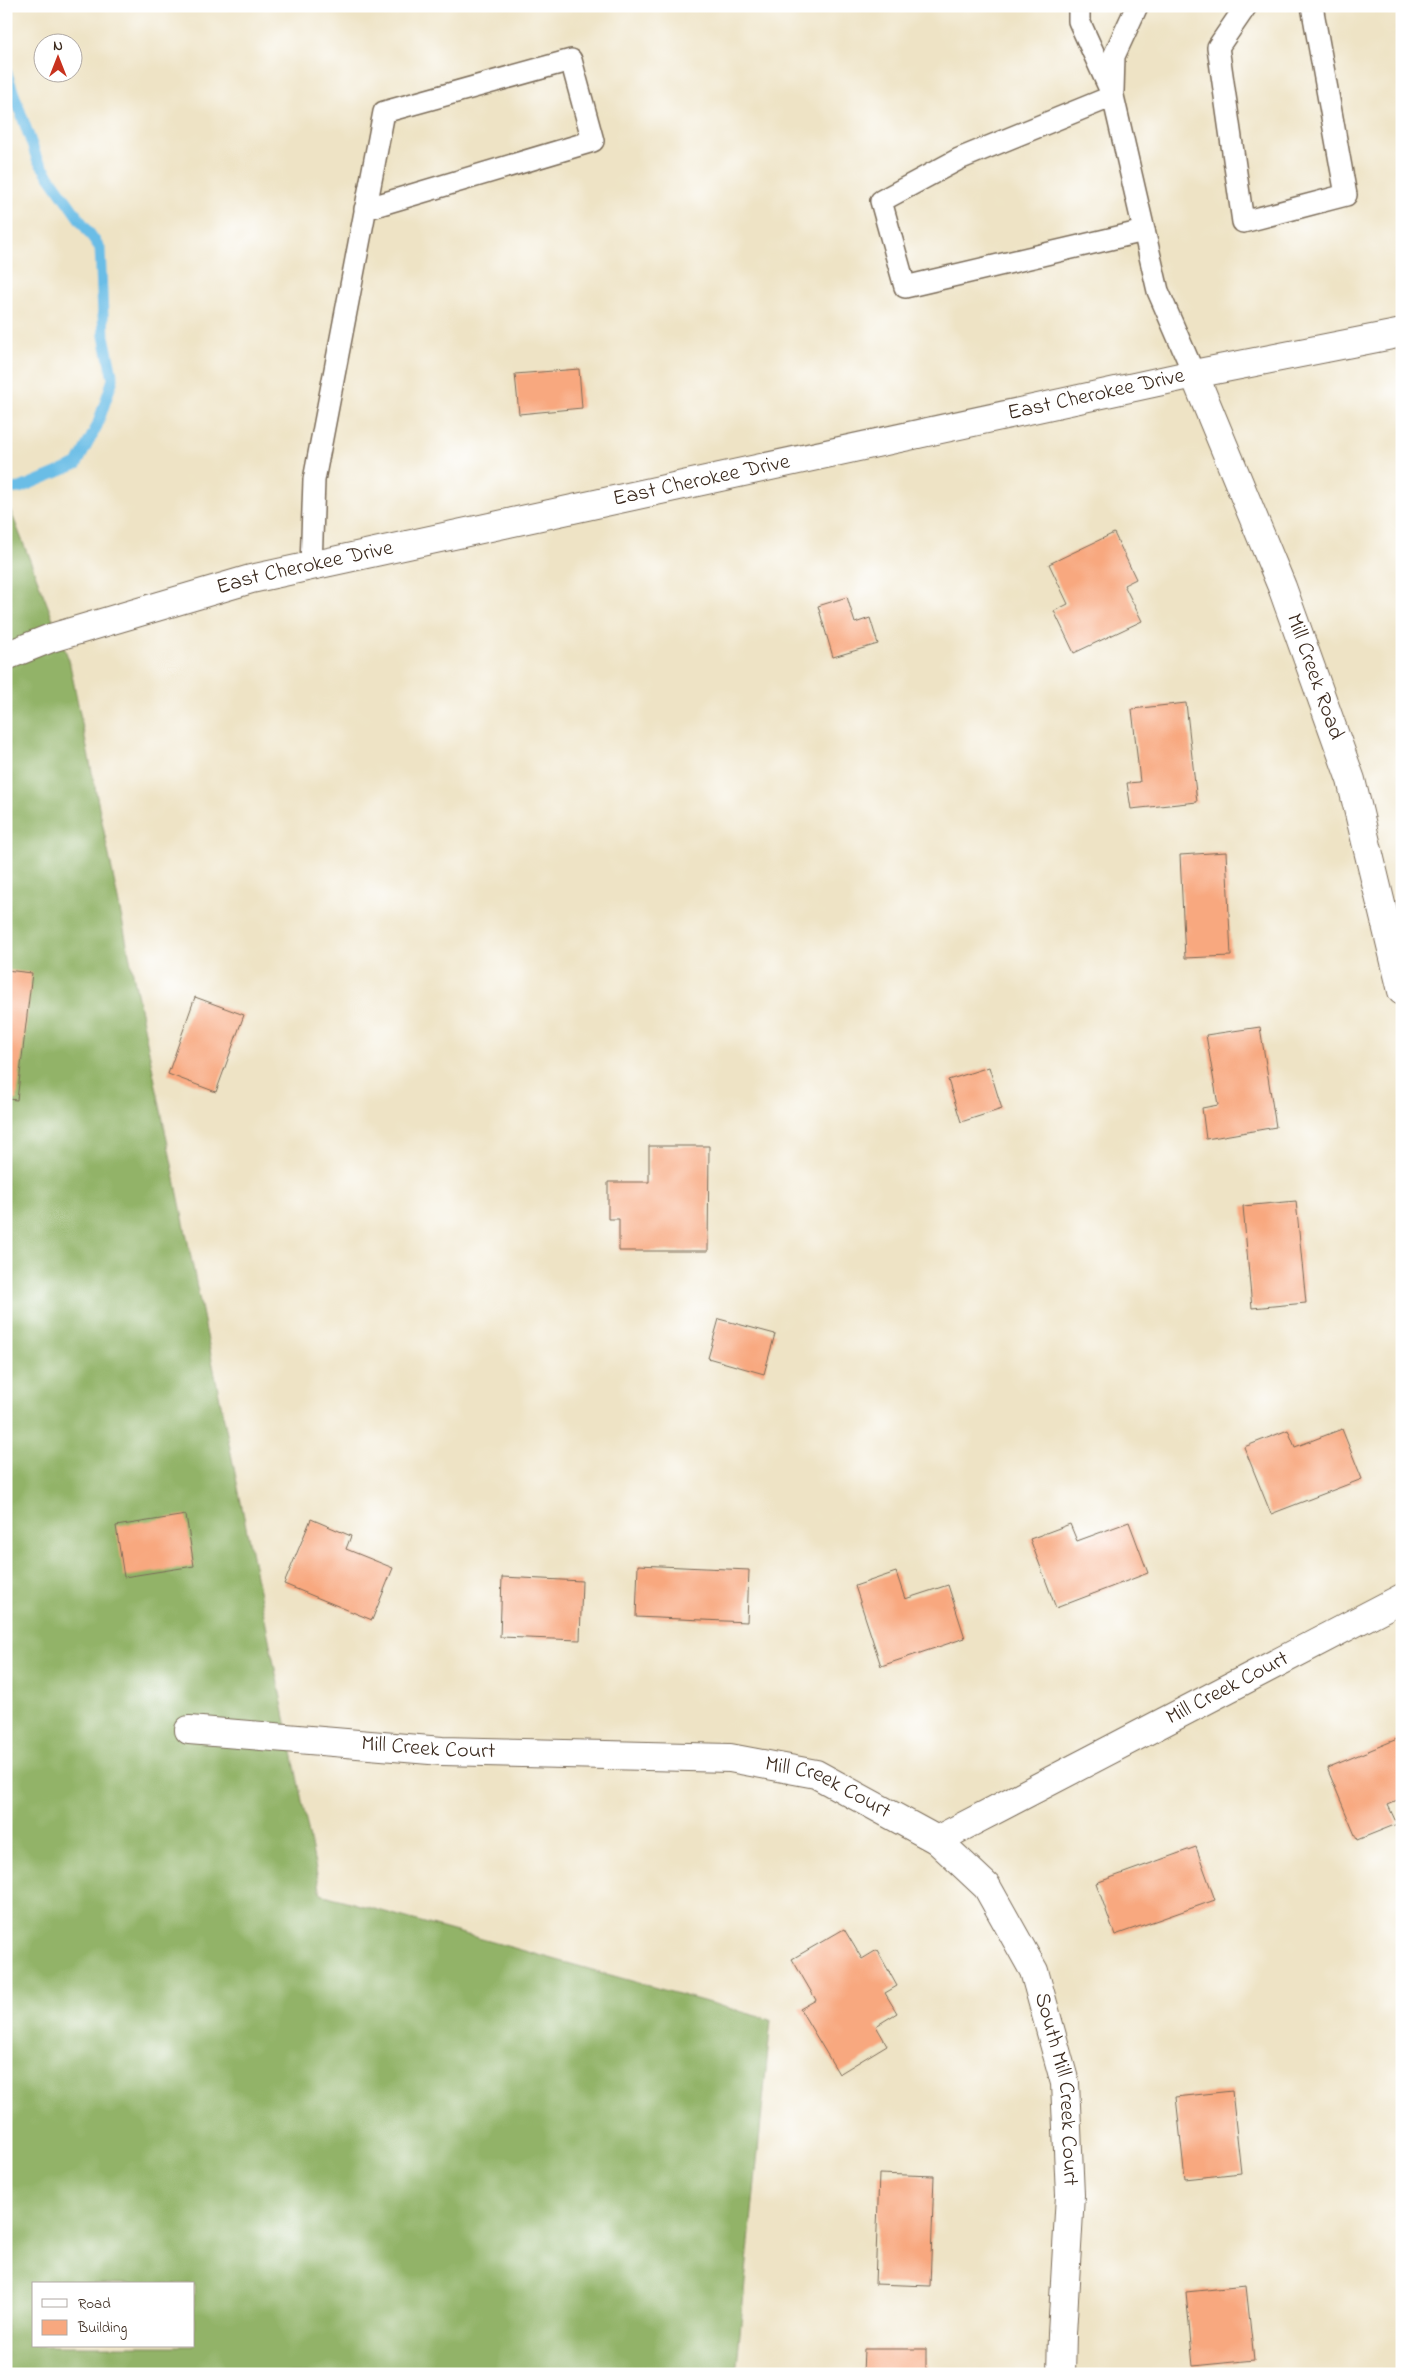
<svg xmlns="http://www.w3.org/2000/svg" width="1408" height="2380" viewBox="0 0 1408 2380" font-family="'Indie Flower',sans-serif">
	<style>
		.forest { fill: #92b367; stroke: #666e42; fill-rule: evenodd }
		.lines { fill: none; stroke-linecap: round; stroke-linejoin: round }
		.stream { stroke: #6abde6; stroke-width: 11 }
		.building { fill: #f8a87f }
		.service-casing { stroke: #7a6b58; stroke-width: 24 }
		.minor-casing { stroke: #7a6b58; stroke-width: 30 }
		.tertiary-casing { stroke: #7a6b58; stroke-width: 30 }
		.service { stroke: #fff; stroke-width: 21 }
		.minor { stroke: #fff; stroke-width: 28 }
		.tertiary { stroke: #fff; stroke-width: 28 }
		.labels { text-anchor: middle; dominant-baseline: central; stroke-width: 5; stroke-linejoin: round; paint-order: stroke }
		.street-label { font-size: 22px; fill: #3b2a1e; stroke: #fff }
	</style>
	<rect width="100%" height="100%" fill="#fff"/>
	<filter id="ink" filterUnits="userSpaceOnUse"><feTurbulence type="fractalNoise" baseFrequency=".02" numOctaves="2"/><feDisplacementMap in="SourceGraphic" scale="10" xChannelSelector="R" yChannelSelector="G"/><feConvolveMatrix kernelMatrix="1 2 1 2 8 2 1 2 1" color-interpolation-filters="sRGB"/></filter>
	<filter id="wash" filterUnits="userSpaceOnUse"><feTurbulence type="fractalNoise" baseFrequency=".0096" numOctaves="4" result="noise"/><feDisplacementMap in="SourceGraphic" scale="20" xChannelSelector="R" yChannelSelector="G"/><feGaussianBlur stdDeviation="1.12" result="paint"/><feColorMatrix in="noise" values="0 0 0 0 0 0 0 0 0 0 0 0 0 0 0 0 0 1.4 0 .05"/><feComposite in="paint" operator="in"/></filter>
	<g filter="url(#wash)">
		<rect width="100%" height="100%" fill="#eee3c5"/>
		<path class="forest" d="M6,499L69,660L321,1894L771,2020L736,2374H6ZM34,2284H194V2346H34Z"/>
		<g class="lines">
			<polyline class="stream" points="6,71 37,159 100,248 104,336 113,379 97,426 77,464 20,488 6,489"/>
		</g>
		<g id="blocks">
			<g class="building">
				<polygon points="579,369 582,408 519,414 515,374"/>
				<polygon points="1114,533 1136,579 1124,585 1142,621 1074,653 1054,611 1068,604 1049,564"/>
				<polygon points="847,597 855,623 870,618 878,644 833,657 818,606"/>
				<polygon points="1186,703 1197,802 1131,809 1127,783 1140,782 1132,709"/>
				<polygon points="1226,852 1231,956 1185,958 1180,855"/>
				<polygon points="6,970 32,973 17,1100 6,1099"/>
				<polygon points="195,997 244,1015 216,1092 168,1074"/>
				<polygon points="1260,1027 1276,1127 1206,1139 1202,1108 1218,1105 1206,1035"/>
				<polygon points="989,1067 1002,1109 961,1122 948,1080"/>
				<polygon points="649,1146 709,1146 708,1251 619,1251 619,1219 608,1219 608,1182 649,1182"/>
				<polygon points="1296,1201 1306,1303 1252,1308 1243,1206"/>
				<polygon points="719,1319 775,1334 764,1374 708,1358"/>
				<polygon points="1342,1429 1362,1479 1271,1514 1244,1447 1288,1430 1295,1447"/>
				<polygon points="186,1515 194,1566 124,1577 116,1526"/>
				<polygon points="311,1519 351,1536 346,1549 393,1568 372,1620 284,1584"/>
				<polygon points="1129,1522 1148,1573 1056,1608 1030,1539 1070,1524 1077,1541"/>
				<polygon points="638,1565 749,1570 747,1622 636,1617"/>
				<polygon points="896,1572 905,1599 948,1585 965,1638 881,1666 855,1586"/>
				<polygon points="502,1577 582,1581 580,1640 500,1637"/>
				<polygon points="1402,1737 1402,1799 1388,1805 1397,1824 1357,1840 1327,1768"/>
				<polygon points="1196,1847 1215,1900 1115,1935 1096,1883"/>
				<polygon points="844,1929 862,1959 877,1950 897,1986 885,1993 897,2013 876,2026 887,2045 839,2074 800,2009 816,2000 792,1959"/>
				<polygon points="1232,2091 1241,2173 1185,2179 1176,2097"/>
				<polygon points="879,2174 934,2176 930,2286 875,2284"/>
				<polygon points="1246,2286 1254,2360 1193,2366 1186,2292"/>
				<polygon points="864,2349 926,2349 926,2374 863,2374"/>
			</g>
		</g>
	</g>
	<g filter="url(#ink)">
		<use href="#blocks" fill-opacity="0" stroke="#7a6b58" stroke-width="1"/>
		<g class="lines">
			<g class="service-casing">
				<g id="service">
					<polyline points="1079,6 1079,21 1113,96 1158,291 1194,374"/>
					<polyline points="1246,6 1218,47 1243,222 1346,195 1312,6"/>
					<polyline points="1113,91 1114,56 1137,6"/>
					<polyline points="1113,96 959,159 881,201 905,287 1144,231"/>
					<polyline points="311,566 314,480 384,112 571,60 593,141 365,209"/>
				</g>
			</g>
			<g class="minor-casing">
				<g id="minor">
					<path id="s1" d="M189,1730L442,1751L730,1758L816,1774L937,1840L1402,1598"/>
					<path id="s2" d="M937,1840L987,1887L1034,1971L1065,2083L1070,2195L1062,2334L1061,2374"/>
				</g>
			</g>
			<g class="tertiary-casing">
				<g id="tertiary">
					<path id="s3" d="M1194,374L1282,587L1351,780L1402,991"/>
					<path id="s4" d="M6,656L51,638L251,579L1194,374L1402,333"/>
				</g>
			</g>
			<use href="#service" class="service"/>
			<use href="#minor" class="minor"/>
			<use href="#tertiary" class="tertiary"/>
		</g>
	</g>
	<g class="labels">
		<g class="street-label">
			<text stroke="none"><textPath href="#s4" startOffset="1122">East Cherokee Drive</textPath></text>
			<text stroke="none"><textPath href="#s4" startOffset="718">East Cherokee Drive</textPath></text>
			<text stroke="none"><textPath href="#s4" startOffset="312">East Cherokee Drive</textPath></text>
			<text stroke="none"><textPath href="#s3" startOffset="326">Mill Creek Road</textPath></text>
			<text stroke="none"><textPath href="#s1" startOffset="1095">Mill Creek Court</textPath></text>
			<text stroke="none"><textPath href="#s1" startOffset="240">Mill Creek Court</textPath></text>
			<text stroke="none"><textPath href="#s1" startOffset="645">Mill Creek Court</textPath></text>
			<text stroke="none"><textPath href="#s2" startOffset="286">South Mill Creek Court</textPath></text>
		</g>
	</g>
	<rect width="1408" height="2380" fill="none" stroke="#fff" stroke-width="25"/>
	<rect x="32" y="2282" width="162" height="65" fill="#ffffff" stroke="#b1aaa5"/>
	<rect x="42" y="2299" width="25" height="8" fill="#ffffff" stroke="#b1aaa5"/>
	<text x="78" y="2308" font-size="15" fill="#3b2a1e">Road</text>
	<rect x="42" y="2320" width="25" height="15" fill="#f8a87f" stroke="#b1aaa5"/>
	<text x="78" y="2332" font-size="15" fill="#3b2a1e">Building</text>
	<g transform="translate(58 58)"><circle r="24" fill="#ffffff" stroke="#b1aaa5"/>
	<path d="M0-4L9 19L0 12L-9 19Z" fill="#c8321e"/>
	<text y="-8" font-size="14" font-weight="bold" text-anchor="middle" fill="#3b2a1e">N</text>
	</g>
</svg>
